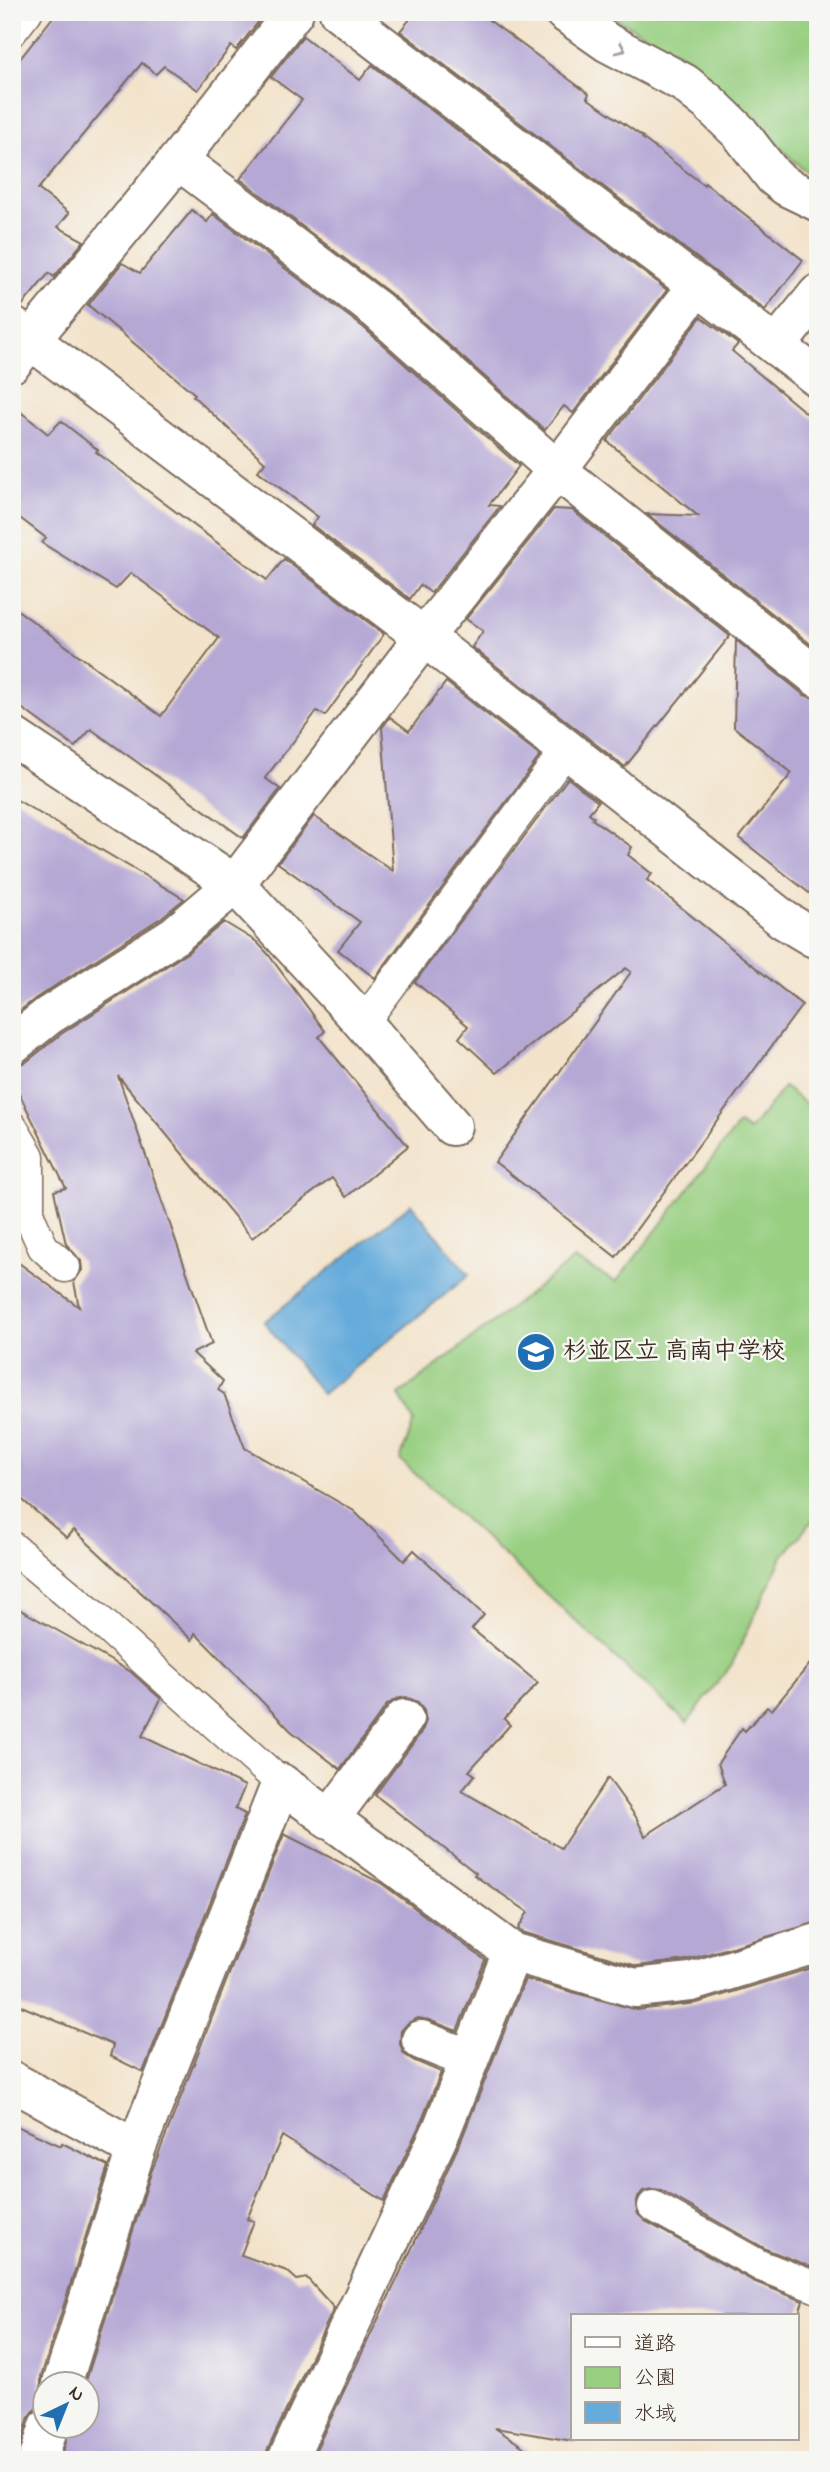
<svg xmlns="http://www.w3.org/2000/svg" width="830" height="2472" viewBox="0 0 830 2472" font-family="'Indie Flower','Klee One',sans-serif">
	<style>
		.green { fill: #98cf81; stroke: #6a7c50; stroke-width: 2 }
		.water { fill: #65abdb; stroke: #506a7c; stroke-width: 2 }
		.building { fill: #b5a8d5 }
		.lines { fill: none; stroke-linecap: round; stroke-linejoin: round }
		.service-casing { stroke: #7b6b5b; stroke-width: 33 }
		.minor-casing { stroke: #7b6b5b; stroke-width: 42 }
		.service { stroke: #fff; stroke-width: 30 }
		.minor { stroke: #fff; stroke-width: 38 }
		.oneway { stroke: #a79f9a }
		.labels { text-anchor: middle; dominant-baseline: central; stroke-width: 5; stroke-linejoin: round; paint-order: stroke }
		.poi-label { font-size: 24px; font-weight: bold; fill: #3b2a1e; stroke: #f6f6f2; text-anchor: start }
	</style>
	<rect width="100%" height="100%" fill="#f6f6f2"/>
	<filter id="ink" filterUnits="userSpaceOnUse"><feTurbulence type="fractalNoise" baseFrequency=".0143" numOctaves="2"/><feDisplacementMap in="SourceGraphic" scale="14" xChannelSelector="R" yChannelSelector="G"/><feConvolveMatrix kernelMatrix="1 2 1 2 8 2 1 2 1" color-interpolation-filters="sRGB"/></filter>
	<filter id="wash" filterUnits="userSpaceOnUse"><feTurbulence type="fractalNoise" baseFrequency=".00686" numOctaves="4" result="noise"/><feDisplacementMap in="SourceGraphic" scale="28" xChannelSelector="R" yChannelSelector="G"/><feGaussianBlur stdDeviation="1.57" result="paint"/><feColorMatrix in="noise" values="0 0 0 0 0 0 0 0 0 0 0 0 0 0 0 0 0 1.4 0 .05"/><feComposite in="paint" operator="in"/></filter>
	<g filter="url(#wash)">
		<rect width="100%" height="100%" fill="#f3e3cb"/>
		<g class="green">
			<polygon points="603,12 818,12 818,179 803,169 756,125 688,58"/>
			<polygon points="784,1087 818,1113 818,1514 782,1557 732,1664 687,1723 400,1460 414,1421 399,1395 574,1259 616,1282 739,1124 749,1131"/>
		</g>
		<polygon class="water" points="411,1204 469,1275 322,1394 264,1322"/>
		<g id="blocks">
			<g class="building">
				<polygon points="57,12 266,12 236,50 231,46 198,90 164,66 156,74 142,63 38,189 69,213 58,227 84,241 54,277 49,273 21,307 12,305 12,69"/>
				<polygon points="416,12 478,12 589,94 587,98 643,137 642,138 704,185 705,183 803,260 765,310 400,31"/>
				<polygon points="303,36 360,80 372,65 667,290 573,413 564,406 545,430 391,294 240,179 302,100 271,77"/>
				<polygon points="192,210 207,222 213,214 363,327 519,466 489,505 500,506 431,593 420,585 410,599 312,525 318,517 258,471 265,462 193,396 195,394 88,305 122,263 140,273"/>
				<polygon points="701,317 738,344 732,351 818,423 818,650 647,514 698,516 607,441"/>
				<polygon points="12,405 48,434 61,421 98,450 96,452 267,580 284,559 384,634 325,716 317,711 265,778 280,789 243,838 91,729 75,747 12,701 12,606 161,716 219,638 131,573 116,589 42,543 46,538 12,512"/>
				<polygon points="554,509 572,510 730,636 625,767 472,647 483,631 466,619"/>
				<polygon points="736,640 804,695 818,699 818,900 739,838 792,773 734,727"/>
				<polygon points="446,682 540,756 375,978 338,950 360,922 278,863 314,816 393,871 382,728 390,717 409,731"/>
				<polygon points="568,778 598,802 589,813 594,817 592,819 632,847 628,855 652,874 647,880 802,1005 616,1257 495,1162 631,972 626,968 497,1073 459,1038 468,1026 415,982"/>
				<polygon points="12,797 184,899 162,917 36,998 12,1017"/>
				<polygon points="224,922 257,942 268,954 325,1031 319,1037 408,1146 346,1197 332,1178 252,1238 118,1076 212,1344 193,1353 223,1381 218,1390 224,1394 245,1448 354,1511 404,1561 414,1550 484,1615 472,1629 538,1683 504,1719 510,1725 469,1771 475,1775 462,1791 561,1848 608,1778 636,1817 645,1836 725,1784 718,1763 742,1728 745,1731 767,1707 772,1710 818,1654 818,1922 687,1960 637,1966 522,1932 518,1929 528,1912 474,1875 476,1873 375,1795 422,1731 426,1721 424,1711 418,1702 406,1697 396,1699 387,1705 340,1769 291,1731 195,1633 192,1640 74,1530 67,1538 12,1491 12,1258 79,1307 74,1282 82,1270 81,1261 66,1244 54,1191 66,1188 12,1079 12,1066 26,1062 61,1034 187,953"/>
				<polygon points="12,1605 131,1672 161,1699 142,1736 245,1786 235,1809 245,1814 143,2072 110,2056 113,2045 12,2002"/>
				<polygon points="284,1834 381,1883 485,1960 457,2031 429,2020 418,2018 408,2023 401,2031 400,2044 404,2054 413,2060 441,2072 422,2120 384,2201 282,2136 247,2219 254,2221 241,2255 287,2271 297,2280 307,2278 334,2308 267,2451 265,2460 61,2460 70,2426 88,2426 88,2384 85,2384 151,2173"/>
				<polygon points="818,1966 818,2257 814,2268 768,2250 661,2190 652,2189 643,2191 638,2197 636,2206 638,2214 645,2221 753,2281 803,2301 798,2316 573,2316 573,2441 495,2428 543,2460 311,2460 421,2229 420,2229 462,2138 525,1979 637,2010 697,2003"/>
				<polygon points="12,2124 61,2146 62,2143 108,2166 41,2377 41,2388 46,2398 46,2405 35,2409 28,2419 17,2460 12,2460"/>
			</g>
		</g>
	</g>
	<g filter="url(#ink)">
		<use href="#blocks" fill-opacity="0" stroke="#7b6b5b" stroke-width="2"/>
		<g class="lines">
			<g class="service-casing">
				<g id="service">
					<polyline points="12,31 27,12"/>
					<polyline points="363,1023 567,749"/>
					<polyline points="12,1127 29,1156 29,1216 43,1247 65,1267"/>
					<polyline points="12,1547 99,1620 281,1783"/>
					<polyline points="653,2206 761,2266 818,2288"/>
				</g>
			</g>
			<g class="minor-casing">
				<g id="minor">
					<polyline points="339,12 818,378"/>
					<polyline points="564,12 608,43 684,83 708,102 740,133 774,177 787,187 818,202"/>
					<polyline points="178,160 377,310 557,470 818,678"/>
					<polyline points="12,326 424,637 784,920 814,938 818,933"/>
					<polyline points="776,346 818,294"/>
					<polyline points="12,363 178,160 294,12"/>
					<polyline points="12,736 235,884 358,1017 452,1126"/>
					<polyline points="12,1045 48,1016 175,935 235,884 424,637 557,470 698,285"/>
					<polyline points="329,1820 404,1719"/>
					<polyline points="421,2040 469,2059"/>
					<polyline points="12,2081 136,2149"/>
					<polyline points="62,2384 136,2149 281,1783 512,1952 635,1988 691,1982 818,1943"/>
					<polyline points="38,2460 49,2426"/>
					<polyline points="287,2460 442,2129 512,1952"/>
				</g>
			</g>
			<use href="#service" class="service"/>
			<use href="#minor" class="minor"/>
		</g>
		<defs><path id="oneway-chevron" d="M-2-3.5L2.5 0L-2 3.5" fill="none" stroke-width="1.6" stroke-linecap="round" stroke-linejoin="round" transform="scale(1.75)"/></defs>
		<use class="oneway" href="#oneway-chevron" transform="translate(621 49) rotate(25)"/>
	</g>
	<defs>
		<g id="school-disc" transform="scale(2.0125)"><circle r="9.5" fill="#1f6fb2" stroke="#f6f6f2"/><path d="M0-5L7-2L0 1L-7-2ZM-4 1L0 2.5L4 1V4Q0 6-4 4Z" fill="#fff"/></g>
	</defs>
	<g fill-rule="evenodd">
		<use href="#school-disc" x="536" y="1352"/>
	</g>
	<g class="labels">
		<g class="poi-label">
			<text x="563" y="1352">杉並区立 高南中学校</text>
		</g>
	</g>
	<rect width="830" height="2472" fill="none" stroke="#f6f6f2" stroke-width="42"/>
	<rect x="571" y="2314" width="228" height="126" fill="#f6f6f2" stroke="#aba49d" stroke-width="2"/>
	<rect x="585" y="2337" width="35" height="10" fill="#ffffff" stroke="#aba49d" stroke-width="2"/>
	<text x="634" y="2350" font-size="21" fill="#3b2a1e">道路</text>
	<rect x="585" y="2367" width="35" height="21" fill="#98cf81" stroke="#aba49d" stroke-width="2"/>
	<text x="634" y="2384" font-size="21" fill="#3b2a1e">公園</text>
	<rect x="585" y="2402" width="35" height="21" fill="#65abdb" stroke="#aba49d" stroke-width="2"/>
	<text x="634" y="2420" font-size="21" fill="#3b2a1e">水域</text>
	<g transform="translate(66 2405) rotate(43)"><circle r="33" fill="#f6f6f2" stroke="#aba49d" stroke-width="2"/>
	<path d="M0-5L12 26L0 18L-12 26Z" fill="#1f6fb2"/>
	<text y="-10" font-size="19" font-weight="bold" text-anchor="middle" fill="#3b2a1e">N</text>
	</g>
</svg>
